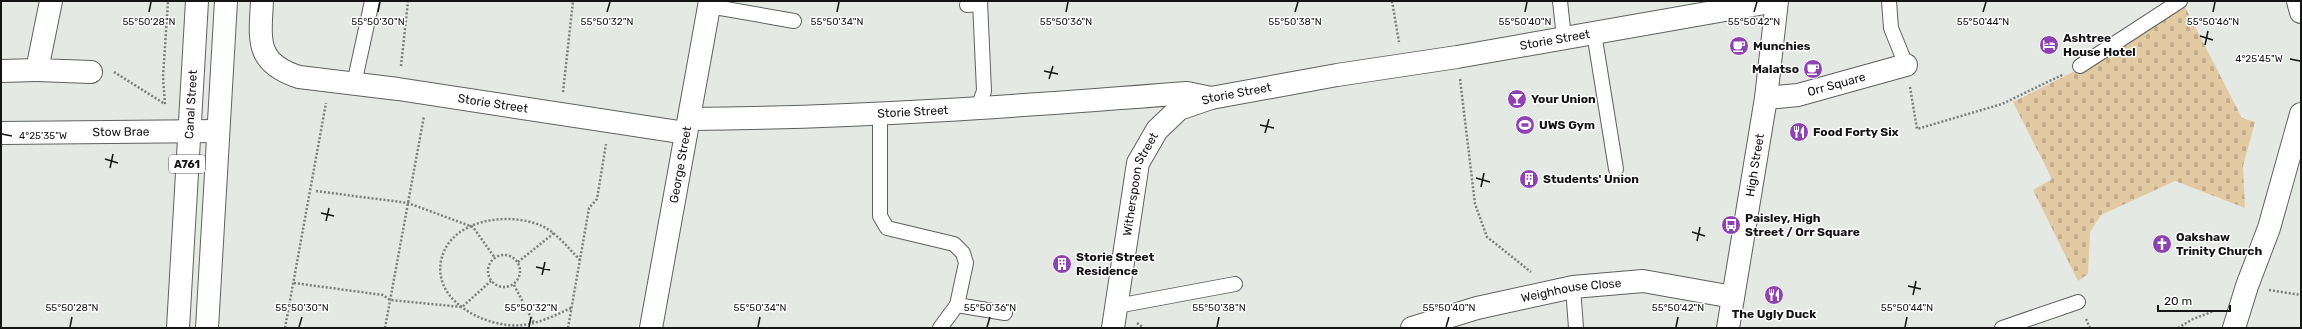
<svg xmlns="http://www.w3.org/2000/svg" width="2302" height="329" viewBox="0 0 2302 329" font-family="Rubik,sans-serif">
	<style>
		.cemetery { fill: url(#cemetery-stones) }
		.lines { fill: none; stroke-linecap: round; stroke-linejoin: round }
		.lane-casing { stroke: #5d625e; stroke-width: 16 }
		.street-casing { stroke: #5d625e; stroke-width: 24 }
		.secondary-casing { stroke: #5d625e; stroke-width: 24 }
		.primary-casing { stroke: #5d625e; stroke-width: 24 }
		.path { stroke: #7b7e7b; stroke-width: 2.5; stroke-dasharray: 2 2; stroke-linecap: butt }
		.lane { stroke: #fff; stroke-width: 14 }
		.street { stroke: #fff; stroke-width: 22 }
		.secondary { stroke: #fff; stroke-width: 22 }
		.primary { stroke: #fff; stroke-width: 22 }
		.ticks { fill: none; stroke: #131413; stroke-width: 1.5 }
		.labels { text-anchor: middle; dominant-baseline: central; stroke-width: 3; stroke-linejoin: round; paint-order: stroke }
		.shield { fill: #fff; stroke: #5a5a5a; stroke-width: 1 }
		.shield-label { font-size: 11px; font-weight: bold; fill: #131413 }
		.poi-label { font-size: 12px; font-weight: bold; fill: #131413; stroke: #fff; text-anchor: start }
		.street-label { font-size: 12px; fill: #131413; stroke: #fff }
		.ticks-label { font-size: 10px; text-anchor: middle; fill: #131413; stroke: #fff; stroke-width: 3; stroke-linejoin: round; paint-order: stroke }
	</style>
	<defs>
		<pattern id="cemetery-stones" width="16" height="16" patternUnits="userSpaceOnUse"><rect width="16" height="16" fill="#e2caa2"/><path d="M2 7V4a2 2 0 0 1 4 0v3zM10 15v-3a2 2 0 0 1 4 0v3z" fill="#c1ad8b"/></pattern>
	</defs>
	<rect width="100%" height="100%" fill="#e4e9e4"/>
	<polygon class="cemetery" points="2185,7 2242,118 2255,122 2243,166 2245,208 2175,181 2101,215 2090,232 2088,274 2078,281 2033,190 2052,179 2013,102 2125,46"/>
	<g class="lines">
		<g class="lane-casing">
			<g id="lane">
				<polyline points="1560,1 1564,38"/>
				<polyline points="1889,1 1891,28 1906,65"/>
				<polyline points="967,5 980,4"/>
				<polyline points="709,6 794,21"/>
				<polyline points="1594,33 1616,169"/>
				<polyline points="2080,66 2180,1"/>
				<polyline points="354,84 372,1"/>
				<polyline points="977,110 984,91 980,1"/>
				<polyline points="880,114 880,216 887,228 954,244 963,253 966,263 957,305 1005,313"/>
				<polyline points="1573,287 1576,328"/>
				<polyline points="1117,306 1235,284"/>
				<polyline points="940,328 957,305"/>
				<polyline points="2002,328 2078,302"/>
			</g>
		</g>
		<g class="street-casing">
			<g id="street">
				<polyline points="51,1 37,70 91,72"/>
				<path id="s1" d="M262,1C260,40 255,63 299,77L398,89L686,133"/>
				<polyline points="2298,1 2301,12"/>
				<polyline points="1,71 37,70"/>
				<path id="s2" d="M1766,98L1798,95L1906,65"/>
				<path id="s3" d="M689,119C855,118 1021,106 1187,93L1211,98"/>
				<path id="s4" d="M1,133L218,131"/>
				<path id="s5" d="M1412,328L1477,308L1573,287L1643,281L1733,297"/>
				<path id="s6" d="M1728,328L1766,98L1777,1"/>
				<polyline points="2234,328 2247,286 2269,228 2301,114"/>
			</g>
		</g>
		<g class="secondary-casing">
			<g id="secondary">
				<path id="s7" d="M651,328L710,1"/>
				<path id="s8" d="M1113,328L1138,163L1157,130L1179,109L1211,98L1337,75L1457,57L1776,1"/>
			</g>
		</g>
		<g class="primary-casing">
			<g id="primary">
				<path id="s9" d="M178,328L197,1"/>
				<polyline points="207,328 226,1"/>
			</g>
		</g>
		<g class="path">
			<polyline points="1392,1 1399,42"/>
			<polyline points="401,66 408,1"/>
			<polyline points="114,72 165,104"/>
			<polyline points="1460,79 1475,204 1487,237 1531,272"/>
			<polyline points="1910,87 1917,129 2002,104 2064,74"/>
			<polyline points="563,92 573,1"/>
			<polyline points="165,104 163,77 168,1"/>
			<polyline points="316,191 408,203 473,227 495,258"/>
			<circle cx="504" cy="271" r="16"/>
			<polyline points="518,262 554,233"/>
			<polyline points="294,283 383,295 390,300 462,307 491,281"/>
			<polyline points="514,285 534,323"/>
			<polyline points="2269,290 2301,295"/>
			<path d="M571,308C556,315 540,323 523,325C489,329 433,303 441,261C449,219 509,211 542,226C557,233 568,248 580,260"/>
			<polyline points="2086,319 2090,328"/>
			<polyline points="1137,323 1144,328"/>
			<polyline points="285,328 326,103"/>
			<polyline points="385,328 424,116"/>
			<polyline points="568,328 589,208 597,199 606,144"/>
			<polyline points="2178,328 2193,319 2214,311"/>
		</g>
		<use href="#lane" class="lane"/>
		<use href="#street" class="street"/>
		<use href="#secondary" class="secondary"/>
		<use href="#primary" class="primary"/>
	</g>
	<path class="ticks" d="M149,12L151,2M378,12L380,2M607,12L610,2M837,12L839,2M1066,12L1068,2M1295,12L1298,2M1525,12L1527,2M1754,12L1757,2M1983,12L1986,2M2213,12L2215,2M2200,36L2213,40M2205,45L2208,31M2290,59L2300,61M1044,71L1058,74M1049,79L1053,66M1260,125L1274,128M1265,133L1269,119M2,134L12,136M105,159L118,163M110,168L113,154M1476,178L1490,182M1481,187L1484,173M321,213L334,216M326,221L329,208M1692,232L1705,236M1697,241L1700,227M536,267L550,270M542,275L545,262M1908,286L1921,289M1913,295L1916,281M70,327L72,317M299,327L302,317M529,327L531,317M758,327L760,317M987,327L990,317M1217,327L1219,317M1446,327L1449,317M1676,327L1678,317M1905,327L1907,317"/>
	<defs>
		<g id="hotel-disc" transform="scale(1)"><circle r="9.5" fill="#8e41b1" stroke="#fff"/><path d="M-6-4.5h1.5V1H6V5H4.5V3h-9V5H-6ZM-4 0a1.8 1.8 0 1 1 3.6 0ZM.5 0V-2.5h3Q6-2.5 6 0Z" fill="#fff"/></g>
		<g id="cafe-disc" transform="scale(1)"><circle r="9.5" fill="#8e41b1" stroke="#fff"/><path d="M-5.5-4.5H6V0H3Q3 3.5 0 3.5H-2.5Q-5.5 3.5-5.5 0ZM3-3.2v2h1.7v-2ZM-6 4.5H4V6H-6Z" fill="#fff"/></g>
		<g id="bar-disc" transform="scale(1)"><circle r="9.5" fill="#8e41b1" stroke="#fff"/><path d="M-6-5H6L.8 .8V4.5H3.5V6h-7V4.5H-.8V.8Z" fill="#fff"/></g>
		<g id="stadium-disc" transform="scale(1)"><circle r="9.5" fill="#8e41b1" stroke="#fff"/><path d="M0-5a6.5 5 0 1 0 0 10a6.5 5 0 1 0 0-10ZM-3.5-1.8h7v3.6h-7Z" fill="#fff"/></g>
		<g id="restaurant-disc" transform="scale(1)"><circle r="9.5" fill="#8e41b1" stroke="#fff"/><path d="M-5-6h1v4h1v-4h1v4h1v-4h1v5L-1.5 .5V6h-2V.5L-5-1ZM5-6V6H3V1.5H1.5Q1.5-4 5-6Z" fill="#fff"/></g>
		<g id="building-disc" transform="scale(1)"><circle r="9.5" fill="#8e41b1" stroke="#fff"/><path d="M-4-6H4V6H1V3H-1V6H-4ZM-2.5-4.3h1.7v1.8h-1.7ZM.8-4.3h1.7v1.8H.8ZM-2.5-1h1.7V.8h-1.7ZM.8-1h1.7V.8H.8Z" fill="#fff"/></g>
		<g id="bus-disc" transform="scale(1)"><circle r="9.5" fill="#8e41b1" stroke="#fff"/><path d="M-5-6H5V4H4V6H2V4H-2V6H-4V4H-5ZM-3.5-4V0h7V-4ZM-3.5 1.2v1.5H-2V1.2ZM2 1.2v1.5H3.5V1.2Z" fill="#fff"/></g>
		<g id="church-disc" transform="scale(1)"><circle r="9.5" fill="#8e41b1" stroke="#fff"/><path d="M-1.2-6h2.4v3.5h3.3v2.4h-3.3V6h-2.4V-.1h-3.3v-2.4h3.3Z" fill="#fff"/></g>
	</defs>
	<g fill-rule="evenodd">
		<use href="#hotel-disc" x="2049" y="45"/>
		<use href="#cafe-disc" x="1739" y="46"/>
		<use href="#cafe-disc" x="1813" y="69"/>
		<use href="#bar-disc" x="1517" y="99"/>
		<use href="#stadium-disc" x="1525" y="125"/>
		<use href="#restaurant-disc" x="1799" y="132"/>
		<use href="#building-disc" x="1529" y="179"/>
		<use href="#bus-disc" x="1731" y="225"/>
		<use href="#church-disc" x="2162" y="244"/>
		<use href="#building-disc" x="1062" y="264"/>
		<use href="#restaurant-disc" x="1774" y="295"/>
	</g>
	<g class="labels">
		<rect class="shield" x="169" y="155" width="36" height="18" rx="3"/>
		<g class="shield-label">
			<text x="187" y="164">A761</text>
		</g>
		<g class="poi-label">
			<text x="2063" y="38">Ashtree<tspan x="2063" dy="14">House Hotel</tspan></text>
			<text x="1753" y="46">Munchies</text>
			<text x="1799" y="69" text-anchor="end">Malatso</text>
			<text x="1531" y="99">Your Union</text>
			<text x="1539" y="125">UWS Gym</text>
			<text x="1813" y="132">Food Forty Six</text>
			<text x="1543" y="179">Students' Union</text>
			<text x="1745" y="218">Paisley, High<tspan x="1745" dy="14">Street / Orr Square</tspan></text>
			<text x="2176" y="237">Oakshaw<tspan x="2176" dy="14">Trinity Church</tspan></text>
			<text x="1076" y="257">Storie Street<tspan x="1076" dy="14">Residence</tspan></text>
			<text x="1774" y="314" text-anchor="middle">The Ugly Duck</text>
		</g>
		<g class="street-label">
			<text stroke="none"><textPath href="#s8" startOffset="618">Storie Street</textPath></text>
			<text stroke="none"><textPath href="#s2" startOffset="72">Orr Square</textPath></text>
			<text stroke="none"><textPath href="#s8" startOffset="295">Storie Street</textPath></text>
			<text stroke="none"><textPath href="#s1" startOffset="291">Storie Street</textPath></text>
			<text stroke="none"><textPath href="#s9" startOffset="224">Canal Street</textPath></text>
			<text stroke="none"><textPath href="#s3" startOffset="224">Storie Street</textPath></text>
			<text stroke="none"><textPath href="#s4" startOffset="120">Stow Brae</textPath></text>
			<text stroke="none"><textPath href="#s7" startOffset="166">George Street</textPath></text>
			<text stroke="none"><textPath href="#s6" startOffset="165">High Street</textPath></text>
			<text stroke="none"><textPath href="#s8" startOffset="147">Witherspoon Street</textPath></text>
			<text stroke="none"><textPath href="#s5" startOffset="164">Weighhouse Close</textPath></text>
		</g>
	</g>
	<g class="ticks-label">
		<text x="149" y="25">55°50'28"N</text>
		<text x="607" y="25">55°50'32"N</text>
		<text x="837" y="25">55°50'34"N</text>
		<text x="1066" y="25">55°50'36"N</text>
		<text x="1295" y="25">55°50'38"N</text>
		<text x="1983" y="25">55°50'44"N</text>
		<text x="378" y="25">55°50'30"N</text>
		<text x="1525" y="25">55°50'40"N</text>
		<text x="1754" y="25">55°50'42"N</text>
		<text x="2213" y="25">55°50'46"N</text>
		<text x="2259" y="62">4°25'45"W</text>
		<text x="43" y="139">4°25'35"W</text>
		<text x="72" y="311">55°50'28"N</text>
		<text x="302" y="311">55°50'30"N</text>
		<text x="531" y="311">55°50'32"N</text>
		<text x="760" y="311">55°50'34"N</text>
		<text x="990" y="311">55°50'36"N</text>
		<text x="1219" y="311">55°50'38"N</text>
		<text x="1449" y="311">55°50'40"N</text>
		<text x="1678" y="311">55°50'42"N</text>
		<text x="1907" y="311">55°50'44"N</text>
	</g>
	<rect width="2302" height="329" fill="none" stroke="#131413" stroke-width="4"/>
	<path d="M2158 305v6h72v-6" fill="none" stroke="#131413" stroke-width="2"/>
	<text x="2164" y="305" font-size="12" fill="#131413" stroke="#ffffff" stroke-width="3" paint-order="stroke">20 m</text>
</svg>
